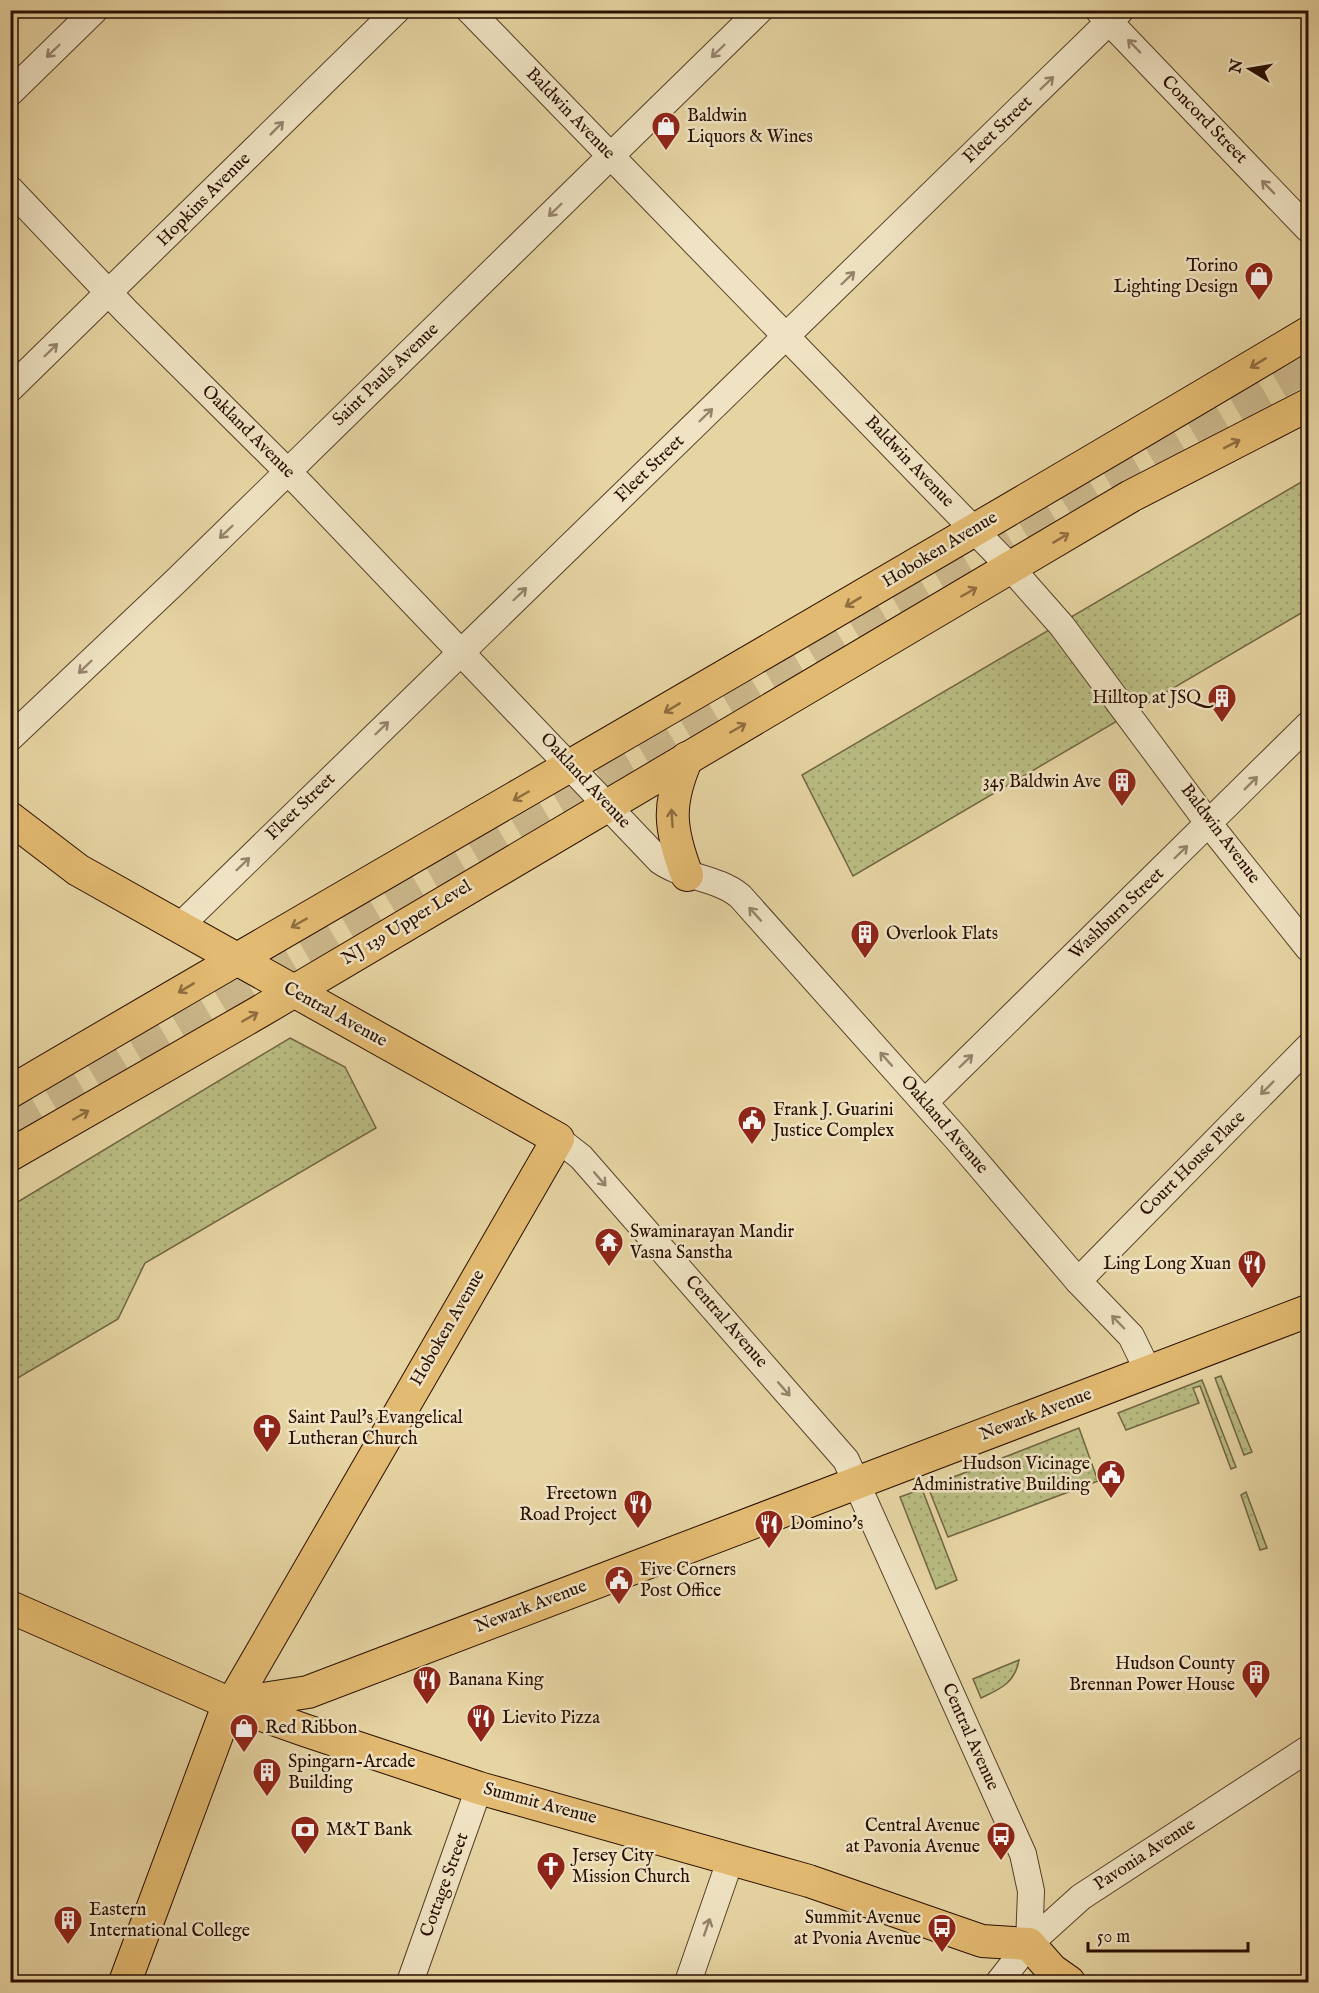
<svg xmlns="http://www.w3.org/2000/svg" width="1319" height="1993" viewBox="0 0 1319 1993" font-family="'IM FELL English',serif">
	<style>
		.grass { fill: url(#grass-dots); stroke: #716542; stroke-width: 1.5 }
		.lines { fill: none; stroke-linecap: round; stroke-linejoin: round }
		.highway-tunnel { stroke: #cab68a; stroke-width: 33; stroke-dasharray: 33 16; stroke-linecap: butt }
		.minor-casing { stroke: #584029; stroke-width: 28 }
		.major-casing { stroke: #290e01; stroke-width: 34 }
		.minor { stroke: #efe3c3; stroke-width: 26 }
		.major { stroke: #e3ba71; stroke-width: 32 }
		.oneway { stroke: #96836c }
		.oneway2 { stroke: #8f6d3f }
		.labels { text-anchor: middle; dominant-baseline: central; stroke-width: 5; stroke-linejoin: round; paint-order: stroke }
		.street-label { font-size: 18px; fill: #290e01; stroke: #efe3c3 }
		.poi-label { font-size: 18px; fill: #290e01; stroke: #efe3c3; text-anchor: start }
	</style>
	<defs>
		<pattern id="grass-dots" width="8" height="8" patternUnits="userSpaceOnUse" patternTransform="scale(1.5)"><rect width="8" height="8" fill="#b9bc82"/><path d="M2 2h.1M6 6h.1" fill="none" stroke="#9fa06e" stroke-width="1.8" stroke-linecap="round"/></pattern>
	</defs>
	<rect width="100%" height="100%" fill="#e6d4a2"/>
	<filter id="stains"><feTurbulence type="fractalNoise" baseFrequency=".00333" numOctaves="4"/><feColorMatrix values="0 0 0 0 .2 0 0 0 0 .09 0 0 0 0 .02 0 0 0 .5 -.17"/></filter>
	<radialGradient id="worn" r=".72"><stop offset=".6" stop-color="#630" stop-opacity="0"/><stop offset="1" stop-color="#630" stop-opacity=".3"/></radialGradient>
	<g class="grass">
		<polygon points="1308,478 1308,609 853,876 802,775"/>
		<polygon points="290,1038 345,1067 376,1128 145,1263 118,1319 11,1382 11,1206"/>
		<polygon points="1221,1376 1252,1452 1244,1455 1215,1378"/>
		<polygon points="1202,1380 1236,1467 1231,1469 1200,1386 1193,1388 1199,1403 1126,1430 1118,1413"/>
		<polygon points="1079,1428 1098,1481 948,1537 928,1487"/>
		<polygon points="922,1489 957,1580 936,1589 900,1497"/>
		<polygon points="1246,1492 1267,1548 1260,1550 1241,1495"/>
		<path d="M1019,1660C1015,1683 1000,1689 981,1698L973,1679Z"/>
	</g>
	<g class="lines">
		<polyline class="highway-tunnel" points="10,1127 1308,365"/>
		<g class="minor-casing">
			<g id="minor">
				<polyline points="469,10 1010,567 1062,626 1209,824 1308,948"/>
				<polyline points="1099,11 1308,229"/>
				<polyline points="10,93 95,10"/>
				<path d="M10,189L127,312L302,486L660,861C684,878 717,877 740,896L956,1138L1078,1281L1131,1336L1148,1371"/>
				<polyline points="10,389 397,10"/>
				<polyline points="10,738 176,581 760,10"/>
				<polyline points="179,927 1121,10"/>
				<polyline points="925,1102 1308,725"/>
				<polyline points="558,1139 581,1157 846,1460 1023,1854 1031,1891 1029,1944"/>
				<polyline points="1078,1281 1308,1047"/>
				<polyline points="410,1982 479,1788"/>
				<polyline points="688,1982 731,1858"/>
				<polyline points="999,1982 1029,1944 1081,1897 1308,1749"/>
			</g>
		</g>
		<g class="major-casing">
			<g id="major">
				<polyline points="10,818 78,870 558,1139 223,1719 125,1982"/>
				<path d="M687,875C669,828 667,804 687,758"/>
				<path d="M10,1092C442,838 878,590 1308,333"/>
				<polyline points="10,1155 259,1012 1131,496 1308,405"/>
				<polyline points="10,1607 231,1704 307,1731 479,1788 809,1881 982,1941 1029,1944 1052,1970 1069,1982"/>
				<polyline points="231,1704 308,1692 1308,1311"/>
			</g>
		</g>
		<use href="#minor" class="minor"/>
		<use href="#major" class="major"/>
	</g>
	<defs><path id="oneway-shaft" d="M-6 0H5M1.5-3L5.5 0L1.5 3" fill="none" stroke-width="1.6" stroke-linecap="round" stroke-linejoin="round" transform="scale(1.5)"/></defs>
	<g class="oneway">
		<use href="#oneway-shaft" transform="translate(1134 46) rotate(-134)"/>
		<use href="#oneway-shaft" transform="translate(53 51) rotate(136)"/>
		<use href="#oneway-shaft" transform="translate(718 51) rotate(136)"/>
		<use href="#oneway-shaft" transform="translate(1047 83) rotate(-44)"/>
		<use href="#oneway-shaft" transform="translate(277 128) rotate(-45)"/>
		<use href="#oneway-shaft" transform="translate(1268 187) rotate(-134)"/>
		<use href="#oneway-shaft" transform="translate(555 210) rotate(136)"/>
		<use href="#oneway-shaft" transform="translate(848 278) rotate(-44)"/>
		<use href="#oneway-shaft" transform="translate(51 350) rotate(-44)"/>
		<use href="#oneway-shaft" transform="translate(706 415) rotate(-44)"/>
		<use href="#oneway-shaft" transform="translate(226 532) rotate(136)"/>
		<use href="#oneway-shaft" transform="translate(520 594) rotate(-44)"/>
		<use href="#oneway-shaft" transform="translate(85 667) rotate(136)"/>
		<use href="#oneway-shaft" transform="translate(382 728) rotate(-44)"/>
		<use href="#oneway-shaft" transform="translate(1251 783) rotate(-45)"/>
		<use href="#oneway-shaft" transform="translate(1181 852) rotate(-44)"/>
		<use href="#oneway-shaft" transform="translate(243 864) rotate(-44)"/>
		<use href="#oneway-shaft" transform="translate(755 914) rotate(-132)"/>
		<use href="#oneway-shaft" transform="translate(886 1059) rotate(-132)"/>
		<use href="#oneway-shaft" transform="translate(966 1061) rotate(-44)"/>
		<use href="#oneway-shaft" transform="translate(1267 1088) rotate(135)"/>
		<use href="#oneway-shaft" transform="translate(600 1179) rotate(49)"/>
		<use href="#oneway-shaft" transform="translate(1118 1322) rotate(-134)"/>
		<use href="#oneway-shaft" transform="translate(784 1389) rotate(49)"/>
		<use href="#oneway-shaft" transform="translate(707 1927) rotate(-71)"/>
	</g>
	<g class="oneway2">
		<use href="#oneway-shaft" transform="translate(1258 363) rotate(149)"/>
		<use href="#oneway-shaft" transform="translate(1232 444) rotate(-27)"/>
		<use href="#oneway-shaft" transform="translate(1061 538) rotate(-31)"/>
		<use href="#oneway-shaft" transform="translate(969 592) rotate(-30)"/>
		<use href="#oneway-shaft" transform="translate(853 602) rotate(149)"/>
		<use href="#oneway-shaft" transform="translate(672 708) rotate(149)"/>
		<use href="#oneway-shaft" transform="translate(738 728) rotate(-30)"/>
		<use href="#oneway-shaft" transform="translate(521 796) rotate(150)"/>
		<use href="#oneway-shaft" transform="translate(672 818) rotate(-94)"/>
		<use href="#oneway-shaft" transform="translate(299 923) rotate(150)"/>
		<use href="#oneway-shaft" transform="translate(186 988) rotate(149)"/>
		<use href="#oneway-shaft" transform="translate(250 1017) rotate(-30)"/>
		<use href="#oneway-shaft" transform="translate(81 1115) rotate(-30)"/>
	</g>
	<defs>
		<g id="shop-pin" transform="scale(1.5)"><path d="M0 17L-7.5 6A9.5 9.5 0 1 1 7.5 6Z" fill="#8f2418" stroke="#efe3c3"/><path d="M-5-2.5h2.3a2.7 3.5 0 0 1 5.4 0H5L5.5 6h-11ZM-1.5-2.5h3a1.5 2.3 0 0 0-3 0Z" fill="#fff"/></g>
		<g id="building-pin" transform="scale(1.5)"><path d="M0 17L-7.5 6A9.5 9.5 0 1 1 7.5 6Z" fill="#8f2418" stroke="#efe3c3"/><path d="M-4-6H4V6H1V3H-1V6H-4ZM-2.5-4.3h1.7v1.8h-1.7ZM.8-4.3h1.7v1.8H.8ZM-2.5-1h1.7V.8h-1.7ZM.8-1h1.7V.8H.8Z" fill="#fff"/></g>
		<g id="civic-pin" transform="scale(1.5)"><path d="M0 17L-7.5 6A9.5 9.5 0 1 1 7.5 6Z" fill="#8f2418" stroke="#efe3c3"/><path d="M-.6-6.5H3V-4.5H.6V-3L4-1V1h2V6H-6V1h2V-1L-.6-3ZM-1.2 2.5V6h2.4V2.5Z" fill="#fff"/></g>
		<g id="temple-pin" transform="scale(1.5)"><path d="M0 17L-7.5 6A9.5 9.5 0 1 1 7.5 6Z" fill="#8f2418" stroke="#efe3c3"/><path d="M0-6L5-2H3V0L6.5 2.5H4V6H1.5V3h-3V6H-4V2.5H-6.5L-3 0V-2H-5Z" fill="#fff"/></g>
		<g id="restaurant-pin" transform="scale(1.5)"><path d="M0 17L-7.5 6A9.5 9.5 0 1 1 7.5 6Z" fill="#8f2418" stroke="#efe3c3"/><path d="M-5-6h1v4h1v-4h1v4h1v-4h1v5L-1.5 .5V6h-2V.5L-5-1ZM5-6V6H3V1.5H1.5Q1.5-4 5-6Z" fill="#fff"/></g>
		<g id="church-pin" transform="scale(1.5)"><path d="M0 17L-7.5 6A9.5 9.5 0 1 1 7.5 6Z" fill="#8f2418" stroke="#efe3c3"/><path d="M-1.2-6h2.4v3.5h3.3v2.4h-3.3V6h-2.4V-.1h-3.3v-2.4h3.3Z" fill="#fff"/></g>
		<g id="bank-pin" transform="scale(1.5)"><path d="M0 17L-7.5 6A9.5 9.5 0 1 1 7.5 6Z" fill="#8f2418" stroke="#efe3c3"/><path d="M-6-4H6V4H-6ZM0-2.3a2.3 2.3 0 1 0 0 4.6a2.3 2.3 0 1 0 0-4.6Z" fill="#fff"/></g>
		<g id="bus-pin" transform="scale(1.5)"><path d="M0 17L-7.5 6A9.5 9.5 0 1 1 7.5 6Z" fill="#8f2418" stroke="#efe3c3"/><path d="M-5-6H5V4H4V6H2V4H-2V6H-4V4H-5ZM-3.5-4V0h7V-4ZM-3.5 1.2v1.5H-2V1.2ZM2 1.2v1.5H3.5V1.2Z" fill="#fff"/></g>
	</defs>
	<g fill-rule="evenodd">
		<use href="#shop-pin" x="666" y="126"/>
		<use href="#shop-pin" x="1259" y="276"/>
		<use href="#building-pin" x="1222" y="698"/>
		<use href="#building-pin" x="1122" y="782"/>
		<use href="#building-pin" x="865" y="934"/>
		<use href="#civic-pin" x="752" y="1120"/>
		<use href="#temple-pin" x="609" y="1242"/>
		<use href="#restaurant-pin" x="1252" y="1264"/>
		<use href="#church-pin" x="267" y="1428"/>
		<use href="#civic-pin" x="1111" y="1474"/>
		<use href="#restaurant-pin" x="638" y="1504"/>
		<use href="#restaurant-pin" x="769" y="1524"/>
		<use href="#civic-pin" x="619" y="1580"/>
		<use href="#building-pin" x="1256" y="1674"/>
		<use href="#restaurant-pin" x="427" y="1680"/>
		<use href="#restaurant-pin" x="481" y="1718"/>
		<use href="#shop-pin" x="244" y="1728"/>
		<use href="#building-pin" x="267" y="1772"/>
		<use href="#bank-pin" x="305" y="1830"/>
		<use href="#bus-pin" x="1001" y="1836"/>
		<use href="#church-pin" x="551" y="1866"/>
		<use href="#building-pin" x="68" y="1920"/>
		<use href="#bus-pin" x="942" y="1928"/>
	</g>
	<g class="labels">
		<g class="street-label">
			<text transform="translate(570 114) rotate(46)">Baldwin Avenue</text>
			<text transform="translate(1204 120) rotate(46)">Concord Street</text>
			<text transform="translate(998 130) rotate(-44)">Fleet Street</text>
			<text transform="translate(204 200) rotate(-45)">Hopkins Avenue</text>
			<text transform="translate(386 375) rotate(-44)">Saint Pauls Avenue</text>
			<text transform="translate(248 432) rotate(45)">Oakland Avenue</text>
			<text transform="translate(909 462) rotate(46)">Baldwin Avenue</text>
			<text transform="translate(650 469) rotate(-44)">Fleet Street</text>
			<text transform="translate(940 550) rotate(-31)">Hoboken Avenue</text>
			<text transform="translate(585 781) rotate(47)">Oakland Avenue</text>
			<text transform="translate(301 807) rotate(-44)">Fleet Street</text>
			<text transform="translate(1220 834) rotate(53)">Baldwin Avenue</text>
			<text transform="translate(1117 914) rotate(-44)">Washburn Street</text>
			<text transform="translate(407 923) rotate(-31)">NJ 139 Upper Level</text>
			<text transform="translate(335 1015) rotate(29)">Central Avenue</text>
			<text transform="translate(944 1125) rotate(49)">Oakland Avenue</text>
			<text transform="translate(1193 1164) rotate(-45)">Court House Place</text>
			<text transform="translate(726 1322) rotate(49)">Central Avenue</text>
			<text transform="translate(448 1328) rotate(-60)">Hoboken Avenue</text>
			<text transform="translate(1036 1415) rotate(-21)">Newark Avenue</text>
			<text transform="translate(531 1607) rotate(-21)">Newark Avenue</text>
			<text transform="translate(970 1737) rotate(66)">Central Avenue</text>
			<text transform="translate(540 1804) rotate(15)">Summit Avenue</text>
			<text transform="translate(1145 1855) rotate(-33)">Pavonia Avenue</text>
			<text transform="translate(445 1885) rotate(-70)">Cottage Street</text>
		</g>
		<g class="poi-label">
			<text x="687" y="116">Baldwin<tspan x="687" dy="21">Liquors &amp; Wines</tspan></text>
			<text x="1238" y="266" text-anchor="end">Torino<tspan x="1238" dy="21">Lighting Design</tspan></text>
			<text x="1201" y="698" text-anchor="end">Hilltop at JSQ</text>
			<text x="1101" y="782" text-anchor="end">345 Baldwin Ave</text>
			<text x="886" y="934">Overlook Flats</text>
			<text x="773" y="1110">Frank J. Guarini<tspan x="773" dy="21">Justice Complex</tspan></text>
			<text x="630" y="1232">Swaminarayan Mandir<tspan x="630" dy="21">Vasna Sanstha</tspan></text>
			<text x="1231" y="1264" text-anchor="end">Ling Long Xuan</text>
			<text x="288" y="1418">Saint Paul's Evangelical<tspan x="288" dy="21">Lutheran Church</tspan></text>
			<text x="1090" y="1464" text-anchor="end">Hudson Vicinage<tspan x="1090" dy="21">Administrative Building</tspan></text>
			<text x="617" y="1494" text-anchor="end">Freetown<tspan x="617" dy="21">Road Project</tspan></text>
			<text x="790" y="1524">Domino's</text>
			<text x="640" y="1570">Five Corners<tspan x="640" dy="21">Post Office</tspan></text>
			<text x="1235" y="1664" text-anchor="end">Hudson County<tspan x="1235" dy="21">Brennan Power House</tspan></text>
			<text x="448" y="1680">Banana King</text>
			<text x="502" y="1718">Lievito Pizza</text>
			<text x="265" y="1728">Red Ribbon</text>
			<text x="288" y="1762">Spingarn-Arcade<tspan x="288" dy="21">Building</tspan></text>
			<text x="980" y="1826" text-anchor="end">Central Avenue<tspan x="980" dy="21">at Pavonia Avenue</tspan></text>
			<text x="326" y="1830">M&amp;T Bank</text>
			<text x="572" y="1856">Jersey City<tspan x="572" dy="21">Mission Church</tspan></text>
			<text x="89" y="1910">Eastern<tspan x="89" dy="21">International College</tspan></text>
			<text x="921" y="1918" text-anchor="end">Summit Avenue<tspan x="921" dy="21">at Pvonia Avenue</tspan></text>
		</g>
	</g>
	<rect width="1319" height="1993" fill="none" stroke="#e6d4a2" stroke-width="36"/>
	<rect x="12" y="12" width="1295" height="1969" fill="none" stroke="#290e01" stroke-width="3"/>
	<rect x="18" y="18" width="1283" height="1957" fill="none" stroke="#290e01" stroke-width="1.5"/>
	<g transform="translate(1250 69) rotate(281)" stroke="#efe3c3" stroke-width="4.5" paint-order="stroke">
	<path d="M0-4.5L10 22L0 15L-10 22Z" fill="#290e01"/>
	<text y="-9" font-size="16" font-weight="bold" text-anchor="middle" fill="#290e01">N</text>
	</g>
	<path d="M1088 1942v9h160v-9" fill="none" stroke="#290e01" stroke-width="3"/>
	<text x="1097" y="1942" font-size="18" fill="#290e01" stroke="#efe3c3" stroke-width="4.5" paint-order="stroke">50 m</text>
	<rect width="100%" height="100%" filter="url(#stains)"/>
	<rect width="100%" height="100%" fill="url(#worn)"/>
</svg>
